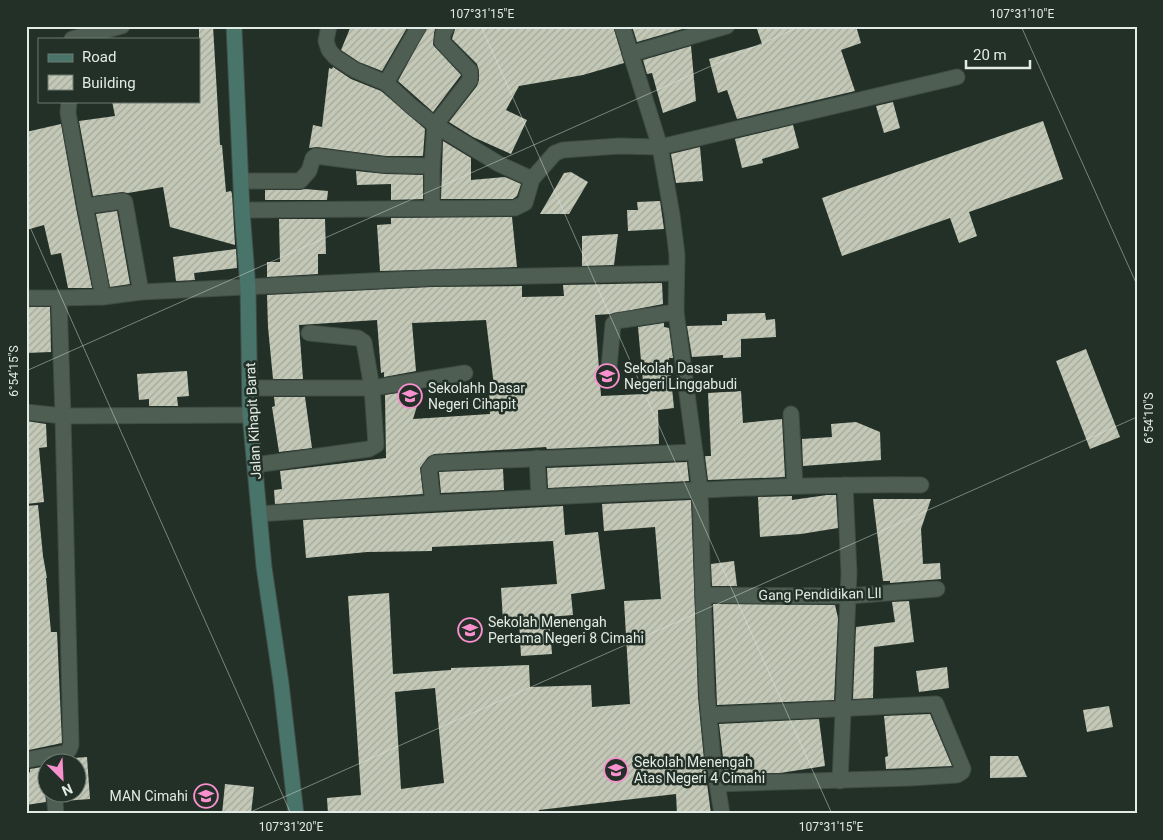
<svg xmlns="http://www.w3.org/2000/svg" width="1163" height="840" viewBox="0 0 1163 840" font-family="Roboto,sans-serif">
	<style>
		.building { fill: url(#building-hatch); fill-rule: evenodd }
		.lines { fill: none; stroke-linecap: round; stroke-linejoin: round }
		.street-casing { stroke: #3f4b43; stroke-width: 17 }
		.secondary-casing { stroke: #3f4b43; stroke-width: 17 }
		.street { stroke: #4e5e53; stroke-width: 15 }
		.secondary { stroke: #48746a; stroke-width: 15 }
		.ticks { fill: none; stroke: #e2ebe5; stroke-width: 1; stroke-opacity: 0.45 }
		.labels { text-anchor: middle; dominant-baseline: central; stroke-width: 5; stroke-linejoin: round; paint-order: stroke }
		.poi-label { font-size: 14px; fill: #e2ebe5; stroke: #223027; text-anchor: start }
		.street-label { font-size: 14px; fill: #e2ebe5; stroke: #223027 }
		.neatline { fill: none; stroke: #e2ebe5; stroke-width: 2 }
		.ticks-label { font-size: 12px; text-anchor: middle; fill: #e2ebe5 }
	</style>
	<defs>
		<pattern id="building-hatch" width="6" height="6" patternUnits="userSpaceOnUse" patternTransform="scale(1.25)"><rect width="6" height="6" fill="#c3c8b7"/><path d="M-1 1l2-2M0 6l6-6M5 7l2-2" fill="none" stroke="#a3a89a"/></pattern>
	</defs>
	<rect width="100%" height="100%" fill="#223027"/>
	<g class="building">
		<polygon points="199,26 213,26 220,145 222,145 226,192 231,191 232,194 235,245 170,227 163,187 128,193 122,192 93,196 79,121 115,116 112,101 199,101"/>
		<polygon points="351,26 408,26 382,71 359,62 341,50"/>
		<polygon points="428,26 436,26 434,33 433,45 461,75 433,112 398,81"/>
		<polygon points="456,26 613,26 624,63 583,75 519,86 506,110 527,120 511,154 473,137 449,122 477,86 479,80 479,71 477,64 452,39"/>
		<polygon points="632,26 689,26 689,27 637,42"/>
		<polygon points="756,26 856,26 861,43 841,50 855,91 737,119 727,90 718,93 709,59 762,44"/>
		<polygon points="691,46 696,101 663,113 652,73 647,74 643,60"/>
		<polygon points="333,67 351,79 381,91 425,129 423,156 386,156 317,147 309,148 313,125 322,127 329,68 332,69"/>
		<polygon points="893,102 900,128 884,133 876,106"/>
		<polygon points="1043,121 1063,179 969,212 977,236 959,243 950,218 842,256 822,198"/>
		<polygon points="61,124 76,208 92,288 68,288 61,253 51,255 44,225 26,230 26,132"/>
		<polygon points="793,125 799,148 762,159 763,163 742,168 735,139"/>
		<polygon points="443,141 471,158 471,180 505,177 521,184 517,196 513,199 441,199"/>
		<polygon points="700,147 703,181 676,183 671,154"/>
		<polygon points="356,171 385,174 423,175 423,199 391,200 391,184 357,185"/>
		<polygon points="571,172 588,182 569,214 540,214 564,173"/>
		<polygon points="305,189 328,191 327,200 265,200 265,190 300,190"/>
		<polygon points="660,201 664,229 628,231 627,210 638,210 637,202"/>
		<polygon points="117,211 130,284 110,287 96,214"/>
		<polygon points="512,217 517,267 380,271 377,225 391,224 391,218"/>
		<polygon points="279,219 325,219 326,254 318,254 318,274 267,277 267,262 280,262"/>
		<polygon points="618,234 614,265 582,266 582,236"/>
		<polygon points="236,249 237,268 194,273 195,280 176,281 173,257"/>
		<polygon points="662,283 663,304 611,314 595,315 601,396 644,394 638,327 664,323 664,327 669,328 673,358 669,358 674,408 658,410 659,444 547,449 546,447 434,454 428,457 420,468 423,494 275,504 274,490 282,489 280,471 386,458 385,395 417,390 418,403 413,419 490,414 489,395 495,394 486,320 412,323 416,371 384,377 384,372 381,373 377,320 299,325 303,379 273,379 268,327 267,295 432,287 522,286 522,297 564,296 563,285"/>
		<polygon points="26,307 50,307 51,352 26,353"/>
		<polygon points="765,313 766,320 775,319 776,337 741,339 741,357 723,358 723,355 692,357 687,326 722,325 722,321 727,321 727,314"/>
		<polygon points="1086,349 1120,437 1090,449 1056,361"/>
		<polygon points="187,371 189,396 177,397 178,406 149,406 149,399 139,400 137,374"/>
		<polygon points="741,391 743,423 782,419 785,477 708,480 705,456 711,456 708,393"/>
		<polygon points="274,397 305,397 312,448 279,452 272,407 275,406"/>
		<polygon points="26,421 46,424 47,447 39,448 44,502 26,504"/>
		<polygon points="856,422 880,432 881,460 803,466 802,439 832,437 831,424"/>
		<polygon points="687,462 689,481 548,488 547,468"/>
		<polygon points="503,469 504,490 441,493 439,472"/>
		<polygon points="827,495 836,495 838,528 801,534 760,537 758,497 792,496 792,500"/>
		<polygon points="873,499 931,499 921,529 923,564 940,563 941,579 890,583 890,581 883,581"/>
		<path d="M691,500L698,697L704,760L711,814H677L676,794L539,810L538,814H508L487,811V814H328L327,798L361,795L348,596L389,593L393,674L451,670V668L529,665L530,687L591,685L592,707L630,704L624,601L661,599L655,527L604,531L602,504ZM435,688L444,783L401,789L395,692Z"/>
		<polygon points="38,505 43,556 47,578 46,578 51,632 57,632 62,743 29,750 28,741 26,741 26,506"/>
		<polygon points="563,506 565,535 598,532 605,589 571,594 573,615 549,617 552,654 521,656 519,620 503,621 501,588 557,584 553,541 432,547 432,551 367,552 306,558 303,520"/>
		<polygon points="734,561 737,586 712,586 711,564"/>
		<polygon points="909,601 914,642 874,647 873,698 853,699 856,627 895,622 892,602"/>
		<polygon points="713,604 835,605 838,618 834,700 717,705"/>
		<polygon points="947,667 949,688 919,692 916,671"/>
		<polygon points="1109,706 1113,727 1087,732 1083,710"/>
		<polygon points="930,714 952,766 886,769 885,757 888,756 884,716"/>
		<polygon points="819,719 825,766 780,773 725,774 719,724"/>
		<polygon points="990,756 1018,756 1027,777 990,778"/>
		<polygon points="87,757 90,799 64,801 63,792 78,792 78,762 65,762 74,758"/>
		<polygon points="48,766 48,786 45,792 46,802 26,805 26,773 30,772 30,769"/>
		<polygon points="225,784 254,787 251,814 222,814"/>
	</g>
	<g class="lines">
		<g class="street-casing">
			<g id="street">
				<polyline points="329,26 326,41 329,50 335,57 355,70 386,83 412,107 435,125 499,164 532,179"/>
				<polyline points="622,26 660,147 672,215 677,255 676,312 700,490 703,595 707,696 713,759 722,814"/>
				<polyline points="72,39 122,26"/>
				<polyline points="630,54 727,26"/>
				<polyline points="386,83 419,26"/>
				<polyline points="69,101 68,113 85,206 103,297"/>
				<polyline points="241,181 300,181 309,171 313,158 316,156 385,165 432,166"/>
				<polyline points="85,206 123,201 125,202 141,292"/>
				<polyline points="432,209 432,166 435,125 470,80 470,71 442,42 443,34 447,26"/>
				<polyline points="242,210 515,208 525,203 532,179 555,153 563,150 619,146 660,147 957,77"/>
				<polyline points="26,298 59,298 63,416 26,412"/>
				<polyline points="59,298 103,297 141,292 432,278 676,273"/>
				<polyline points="608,378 613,324 616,321 676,312"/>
				<polyline points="250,388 372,388 465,373"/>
				<polyline points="791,414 795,486"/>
				<polyline points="537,458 539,497"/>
				<polyline points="255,465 369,449 376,445 372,388 364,342 358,338 309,333"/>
				<polyline points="433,502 429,470 435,463 695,452"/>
				<path d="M259,514C390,505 521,498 652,492C742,488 831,484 921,485"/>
				<polyline points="703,595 849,596 937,589"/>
				<polyline points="709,715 936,704 963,769 962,772 957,775 910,778 717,784"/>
				<polyline points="26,760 65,753 69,750 71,745 63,416 250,415"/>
				<polyline points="840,781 849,573 845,485"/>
				<polyline points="54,792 56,814"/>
			</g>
		</g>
		<g class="secondary-casing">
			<polyline id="secondary" points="234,26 242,210 248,288 250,415 264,567 281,683 296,814"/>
		</g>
		<use href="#street" class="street"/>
		<use href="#secondary" class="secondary"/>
	</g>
	<path class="ticks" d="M481,26L832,814M1021,26L1137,285M26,218L291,814M26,371L801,26M246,814L1137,417"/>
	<defs>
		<g id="school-ring" transform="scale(1.25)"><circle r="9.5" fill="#223027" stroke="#f790cd" stroke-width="1.5"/><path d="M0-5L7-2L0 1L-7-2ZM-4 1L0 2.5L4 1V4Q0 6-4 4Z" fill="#f790cd"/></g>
	</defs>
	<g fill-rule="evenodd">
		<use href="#school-ring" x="607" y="376"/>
		<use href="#school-ring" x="410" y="396"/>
		<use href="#school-ring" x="470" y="630"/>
		<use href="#school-ring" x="616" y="770"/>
		<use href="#school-ring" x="206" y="796"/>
	</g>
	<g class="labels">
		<g class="poi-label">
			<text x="624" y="368">Sekolah Dasar<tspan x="624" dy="16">Negeri Linggabudi</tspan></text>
			<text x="428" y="388">Sekolahh Dasar<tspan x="428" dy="16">Negeri Cihapit</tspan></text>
			<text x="488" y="622">Sekolah Menengah<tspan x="488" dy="16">Pertama Negeri 8 Cimahi</tspan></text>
			<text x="634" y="762">Sekolah Menengah<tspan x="634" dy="16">Atas Negeri 4 Cimahi</tspan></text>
			<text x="188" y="796" text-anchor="end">MAN Cimahi</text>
		</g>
		<g class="street-label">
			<text transform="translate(253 421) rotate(-93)">Jalan Kihapit Barat</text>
			<text transform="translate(820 594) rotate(-1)">Gang Pendidikan Lll</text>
		</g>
	</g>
	<rect width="1163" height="840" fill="none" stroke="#223027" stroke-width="55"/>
	<rect x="38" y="38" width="162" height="65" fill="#223027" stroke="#6f7b73"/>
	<rect x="48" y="54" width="25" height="8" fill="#48746a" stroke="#6f7b73"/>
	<text x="82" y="62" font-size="15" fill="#e2ebe5">Road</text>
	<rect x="48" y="75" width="25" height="15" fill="url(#building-hatch)" stroke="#6f7b73"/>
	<text x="82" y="88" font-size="15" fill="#e2ebe5">Building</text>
	<g transform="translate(62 778) rotate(156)"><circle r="24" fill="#223027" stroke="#6f7b73"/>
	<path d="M0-4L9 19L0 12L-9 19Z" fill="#f790cd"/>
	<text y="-8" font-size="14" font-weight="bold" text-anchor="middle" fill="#e2ebe5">N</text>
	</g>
	<path d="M966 60v8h64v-8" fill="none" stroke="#e2ebe5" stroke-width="2.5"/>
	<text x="973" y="60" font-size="15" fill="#e2ebe5" stroke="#223027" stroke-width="4" paint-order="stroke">20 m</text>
	<rect x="28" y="28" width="1108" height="784" class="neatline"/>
	<g class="ticks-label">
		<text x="482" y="18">107°31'15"E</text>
		<text x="1022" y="18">107°31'10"E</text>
		<text transform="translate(14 371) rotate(-90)" y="4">6°54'15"S</text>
		<text transform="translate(1149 418) rotate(-90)" y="4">6°54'10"S</text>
		<text x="291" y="831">107°31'20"E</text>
		<text x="831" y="831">107°31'15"E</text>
	</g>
</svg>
